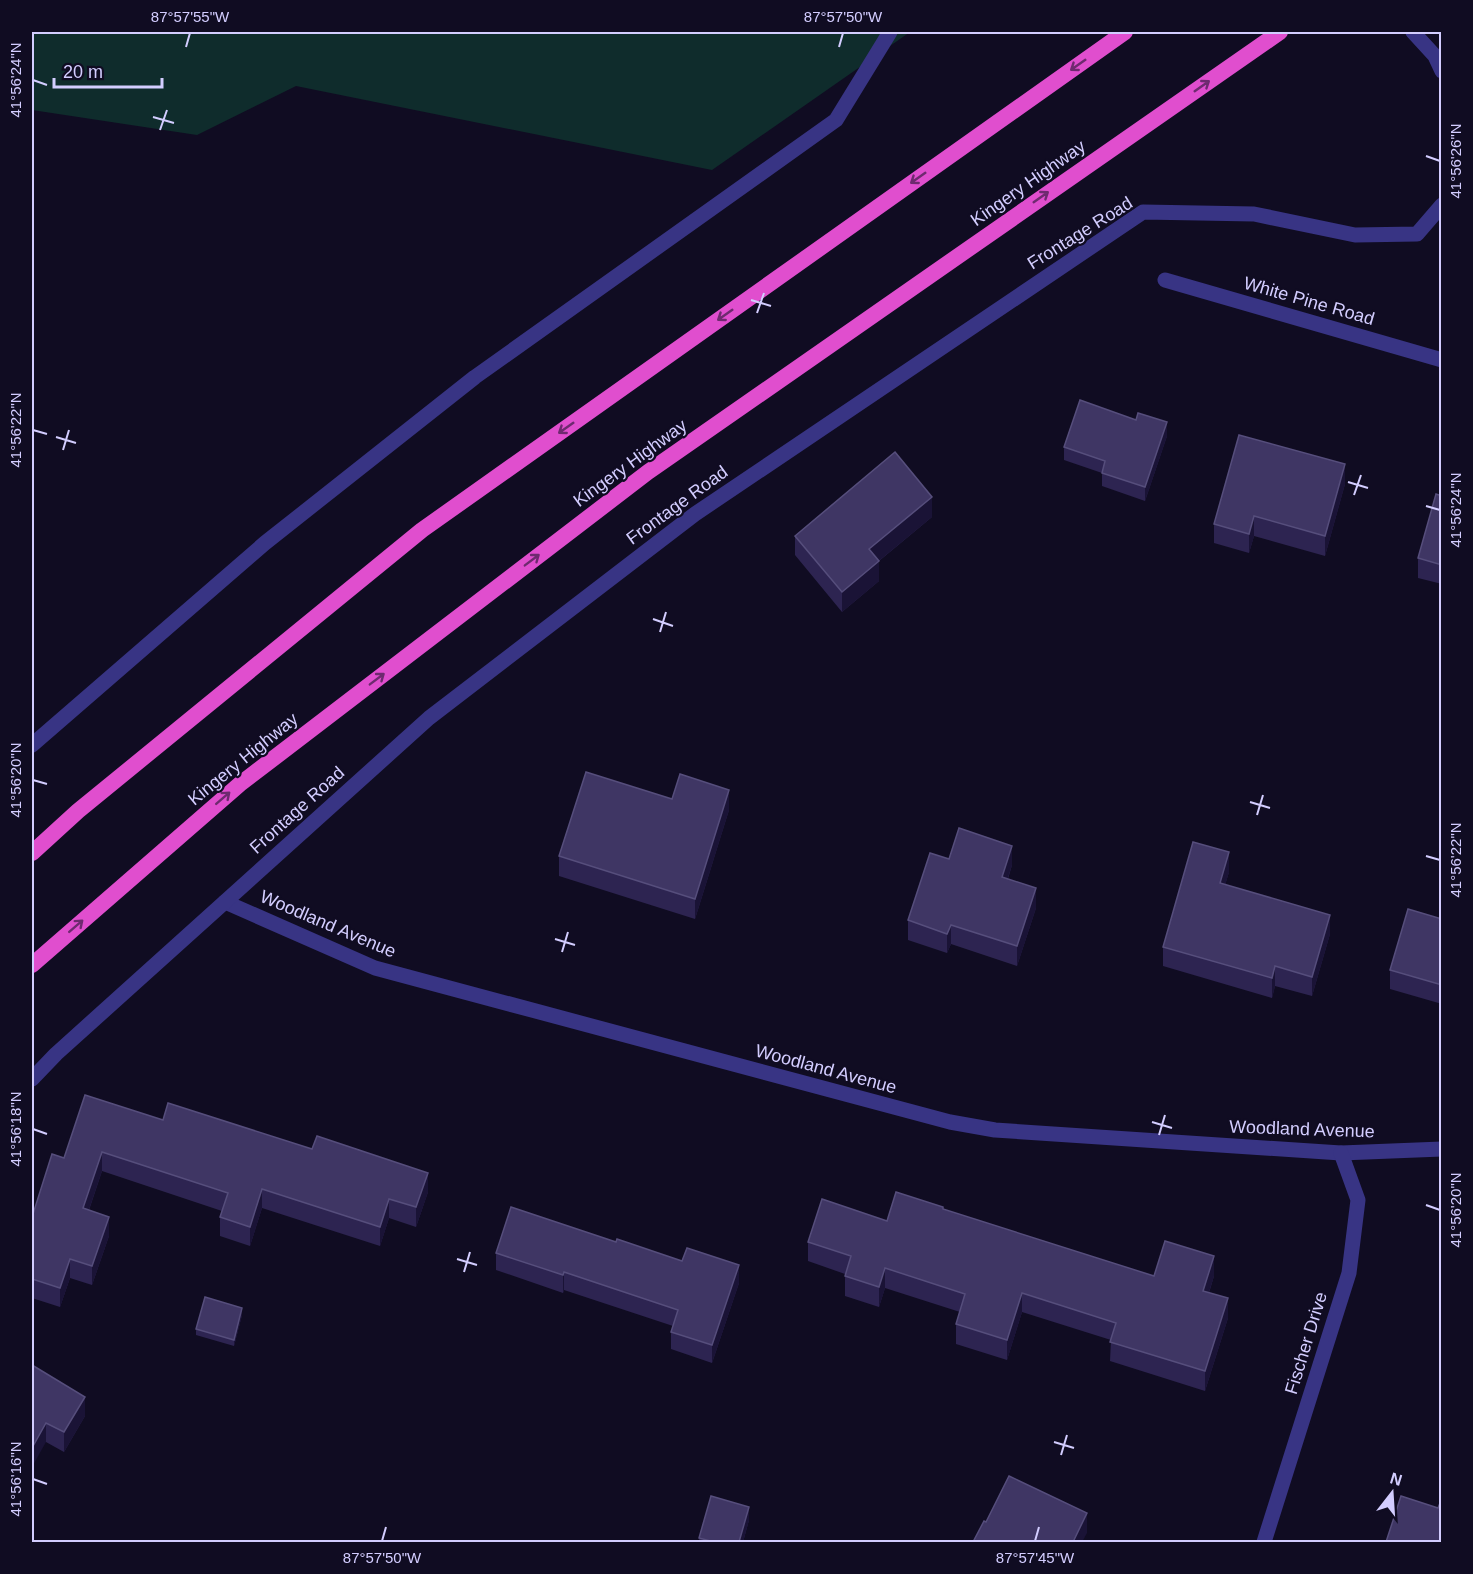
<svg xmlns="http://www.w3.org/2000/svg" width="1473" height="1574" viewBox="0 0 1473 1574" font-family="Helvetica,sans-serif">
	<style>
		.green { fill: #0f2c2c }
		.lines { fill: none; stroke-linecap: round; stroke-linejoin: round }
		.minor { stroke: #383484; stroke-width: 15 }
		.trunk { stroke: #e04ece; stroke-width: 16 }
		.wall { fill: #2d2451 }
		.shaded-wall { fill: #1a1336 }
		.building { fill: #3f3664; stroke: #564e7c; stroke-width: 1.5 }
		.oneway { stroke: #6e2a6f }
		.ticks { fill: none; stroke: #d3cdff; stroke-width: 2 }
		.labels { text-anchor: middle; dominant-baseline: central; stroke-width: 4.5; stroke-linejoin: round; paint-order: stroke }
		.street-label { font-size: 18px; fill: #d3cdff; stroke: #100c22 }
		.neatline { fill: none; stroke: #d3cdff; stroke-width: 2 }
		.ticks-label { font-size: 15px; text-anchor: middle; fill: #d3cdff }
	</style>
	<rect width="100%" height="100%" fill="#100c22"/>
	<polygon class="green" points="32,32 910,32 712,170 296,86 197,135 32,110"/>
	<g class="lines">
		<g class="minor">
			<polyline points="1413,32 1435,56 1442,71"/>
			<polyline points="1165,280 1442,360"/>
			<polyline points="32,745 265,543 475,377 836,120 890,32"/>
			<polyline points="225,902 375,968 950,1122 995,1130 1341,1153 1442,1149"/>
			<polyline points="32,1079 56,1054 429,718 695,514 1143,212 1254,214 1355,235 1417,234 1442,205"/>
			<polyline points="1264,1542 1349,1273 1358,1200 1341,1153"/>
		</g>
		<g class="trunk">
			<polyline points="32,853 78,811 422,530 1125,32"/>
			<polyline points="32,965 240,784 648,472 1280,32"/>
		</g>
	</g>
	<g class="wall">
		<polygon points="1167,436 1145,501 1102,486 1102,473 1064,460 1064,447"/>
		<polygon points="1345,484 1325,556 1254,536 1249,553 1214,543 1214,524"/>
		<polygon points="1442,496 1442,584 1418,578 1418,558"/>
		<polygon points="932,517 879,561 879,581 842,612 795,555 795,536"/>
		<polygon points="672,799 729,810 695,919 559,876 559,856"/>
		<polygon points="949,859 1012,865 1008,879 1036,908 1017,966 951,944 947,953 908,940 908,920"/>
		<polygon points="1229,872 1225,885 1330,934 1312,996 1275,986 1272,998 1163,966 1163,947"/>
		<polygon points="1442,919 1442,1004 1390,989 1390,970"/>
		<polygon points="163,1120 428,1192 416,1227 389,1218 380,1246 262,1208 250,1246 220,1236 220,1217 222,1211 102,1171 89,1210 109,1236 92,1285 70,1278 60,1307 32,1298 32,1217 64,1158"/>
		<polygon points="943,1209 1154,1276 1214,1276 1209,1293 1228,1318 1205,1391 1110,1361 1111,1340 1022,1312 1007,1360 956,1344 956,1324 960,1312 885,1288 879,1307 845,1296 845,1274 808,1261 808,1242 887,1221"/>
		<polygon points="496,1253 739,1283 712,1363 671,1349 671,1332 673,1326 564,1290 563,1293 496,1270"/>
		<polygon points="242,1315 234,1346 196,1335 196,1329"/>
		<polygon points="32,1365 85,1416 64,1452 46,1442"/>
		<polygon points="749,1520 743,1542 699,1542 699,1538"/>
	</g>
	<g class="shaded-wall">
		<polygon points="1167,422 1167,436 1145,501 1145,487"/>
		<polygon points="1345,464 1345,484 1325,556 1325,536"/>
		<polygon points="932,497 932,517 869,569 869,549"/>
		<polygon points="1254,516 1254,536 1249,553 1249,534"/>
		<polygon points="879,561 879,581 842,612 842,592"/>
		<polygon points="729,790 729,810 695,919 695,899"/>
		<polygon points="1012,846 1012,865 1002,896 1002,877"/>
		<polygon points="1229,852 1229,872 1220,903 1220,883"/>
		<polygon points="1036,888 1036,908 1017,966 1017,946"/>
		<polygon points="1330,915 1330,934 1312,996 1312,977"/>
		<polygon points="951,925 951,944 947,953 947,934"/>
		<polygon points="1275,966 1275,986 1272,998 1272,978"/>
		<polygon points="102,1152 102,1171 83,1227 83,1208"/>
		<polygon points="428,1173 428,1192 416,1227 416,1207"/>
		<polygon points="262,1189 262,1208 250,1246 250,1227"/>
		<polygon points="389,1199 389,1218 380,1246 380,1227"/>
		<polygon points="109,1217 109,1236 92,1285 92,1266"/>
		<polygon points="1214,1256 1214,1276 1203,1311 1203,1291"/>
		<polygon points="70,1259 70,1278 60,1307 60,1288"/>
		<polygon points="739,1265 739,1283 712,1363 712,1345"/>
		<polygon points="885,1268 885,1288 879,1307 879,1287"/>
		<polygon points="564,1272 564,1290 563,1293 563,1275"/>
		<polygon points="1022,1293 1022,1312 1007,1360 1007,1340"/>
		<polygon points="1228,1298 1228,1318 1205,1391 1205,1371"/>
		<polygon points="242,1308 242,1315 234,1346 234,1340"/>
		<polygon points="85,1397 85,1416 64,1452 64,1432"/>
		<polygon points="46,1423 46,1442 32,1467 32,1448"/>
		<polygon points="749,1507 749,1520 743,1542 739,1542"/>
		<polygon points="1087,1513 1087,1533 1082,1542 1073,1542"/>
	</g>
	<g class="building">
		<polygon points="1080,400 1136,420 1138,413 1167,422 1145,487 1102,473 1105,461 1064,447"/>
		<polygon points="1239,435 1345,464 1325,536 1254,516 1249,534 1214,524"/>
		<polygon points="895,452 932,497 869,549 879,561 842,592 795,536"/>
		<polygon points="1436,494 1442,496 1442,565 1418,558"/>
		<polygon points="586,772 672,799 680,774 729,790 695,899 559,856"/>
		<polygon points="959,828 1012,846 1002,877 1036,888 1017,946 951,925 947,934 908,920 930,853 949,859"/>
		<polygon points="1193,842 1229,852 1220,883 1330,915 1312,977 1275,966 1272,978 1163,947"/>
		<polygon points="1408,909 1442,919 1442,985 1390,970"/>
		<polygon points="85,1095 163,1120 168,1103 312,1149 317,1136 428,1173 416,1207 389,1199 380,1227 262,1189 250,1227 220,1217 228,1193 102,1152 83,1208 109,1217 92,1266 70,1259 60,1288 32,1279 32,1217 52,1154 64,1158"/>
		<polygon points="896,1192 943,1207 943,1209 1154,1276 1165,1241 1214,1256 1203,1291 1228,1298 1205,1371 1110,1342 1116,1323 1022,1293 1007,1340 956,1324 965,1294 885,1268 879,1287 845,1276 851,1256 808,1242 822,1199 887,1221"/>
		<polygon points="511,1207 616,1242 617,1239 682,1261 687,1248 739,1265 712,1345 671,1332 678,1310 564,1272 563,1275 496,1253"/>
		<polygon points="205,1297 242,1308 234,1340 196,1329"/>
		<polygon points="32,1365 85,1397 64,1432 46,1423 32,1448"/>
		<polygon points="1009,1476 1087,1513 1073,1542 973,1542 984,1521 986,1522"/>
		<polygon points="711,1496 749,1507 739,1542 714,1542 699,1538"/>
		<polygon points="1401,1496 1438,1508 1442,1498 1442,1542 1386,1542"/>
	</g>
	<defs><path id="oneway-shaft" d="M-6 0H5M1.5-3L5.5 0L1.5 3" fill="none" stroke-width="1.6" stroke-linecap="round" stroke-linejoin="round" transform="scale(1.5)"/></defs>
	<g class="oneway">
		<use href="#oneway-shaft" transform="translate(1078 65) rotate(145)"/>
		<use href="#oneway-shaft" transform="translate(1202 86) rotate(-35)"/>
		<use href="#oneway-shaft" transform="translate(918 178) rotate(145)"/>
		<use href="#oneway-shaft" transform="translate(1041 197) rotate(-35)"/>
		<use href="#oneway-shaft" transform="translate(725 315) rotate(145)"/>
		<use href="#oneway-shaft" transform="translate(566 428) rotate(145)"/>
		<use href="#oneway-shaft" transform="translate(532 560) rotate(-37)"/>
		<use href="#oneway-shaft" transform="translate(377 679) rotate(-37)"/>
		<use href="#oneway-shaft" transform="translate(223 798) rotate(-41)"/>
		<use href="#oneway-shaft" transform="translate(76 926) rotate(-41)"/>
	</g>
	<path class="ticks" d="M186,47L190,33M839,47L843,33M33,80L47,85M153,117L174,123M160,130L167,110M1426,156L1440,161M751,300L771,306M757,313L764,293M33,430L47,434M56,437L76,443M63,450L69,430M1348,482L1368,488M1354,495L1361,475M1426,506L1440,510M653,619L673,626M660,632L666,612M33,780L47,784M1250,802L1270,808M1257,815L1263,795M1426,856L1440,860M555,939L575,945M562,952L568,932M1152,1122L1172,1128M33,1129L47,1134M1159,1135L1165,1115M1426,1205L1440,1210M457,1259L477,1265M464,1272L470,1252M1054,1442L1074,1448M1061,1455L1067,1435M33,1479L47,1484M382,1541L386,1527M1035,1541L1039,1527"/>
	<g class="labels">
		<g class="street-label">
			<text transform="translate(1028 183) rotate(-35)">Kingery Highway</text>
			<text transform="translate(1080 233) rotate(-32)">Frontage Road</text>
			<text transform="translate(1309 301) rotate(16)">White Pine Road</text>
			<text transform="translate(630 463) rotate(-36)">Kingery Highway</text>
			<text transform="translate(677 505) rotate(-36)">Frontage Road</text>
			<text transform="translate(243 759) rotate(-39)">Kingery Highway</text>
			<text transform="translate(297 810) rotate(-42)">Frontage Road</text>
			<text transform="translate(328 924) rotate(23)">Woodland Avenue</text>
			<text transform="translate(826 1069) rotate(15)">Woodland Avenue</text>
			<text transform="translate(1302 1129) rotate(2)">Woodland Avenue</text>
			<text transform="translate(1306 1343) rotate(-73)">Fischer Drive</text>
		</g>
	</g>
	<rect width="1473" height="1574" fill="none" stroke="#100c22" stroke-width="66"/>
	<g transform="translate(1392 1493) rotate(17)" stroke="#100c22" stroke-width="4.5" paint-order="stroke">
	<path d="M0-4.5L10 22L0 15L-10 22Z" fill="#d3cdff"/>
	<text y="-9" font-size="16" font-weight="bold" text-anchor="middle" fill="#d3cdff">N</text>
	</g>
	<path d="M54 78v9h108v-9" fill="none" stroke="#d3cdff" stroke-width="3"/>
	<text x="63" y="78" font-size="18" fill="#d3cdff" stroke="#100c22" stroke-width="4.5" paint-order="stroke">20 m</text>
	<rect x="33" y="33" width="1407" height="1508" class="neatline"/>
	<g class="ticks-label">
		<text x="190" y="22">87°57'55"W</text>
		<text x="843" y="22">87°57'50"W</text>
		<text transform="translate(16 80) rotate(-90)" y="5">41°56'24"N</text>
		<text transform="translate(1456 161) rotate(-90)" y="5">41°56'26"N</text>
		<text transform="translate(16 430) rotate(-90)" y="5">41°56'22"N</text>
		<text transform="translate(1456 510) rotate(-90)" y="5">41°56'24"N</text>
		<text transform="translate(16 780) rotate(-90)" y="5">41°56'20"N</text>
		<text transform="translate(1456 860) rotate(-90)" y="5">41°56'22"N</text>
		<text transform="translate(16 1129) rotate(-90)" y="5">41°56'18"N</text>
		<text transform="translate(1456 1210) rotate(-90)" y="5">41°56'20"N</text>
		<text transform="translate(16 1479) rotate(-90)" y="5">41°56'16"N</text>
		<text x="382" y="1563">87°57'50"W</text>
		<text x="1035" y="1563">87°57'45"W</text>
	</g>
</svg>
